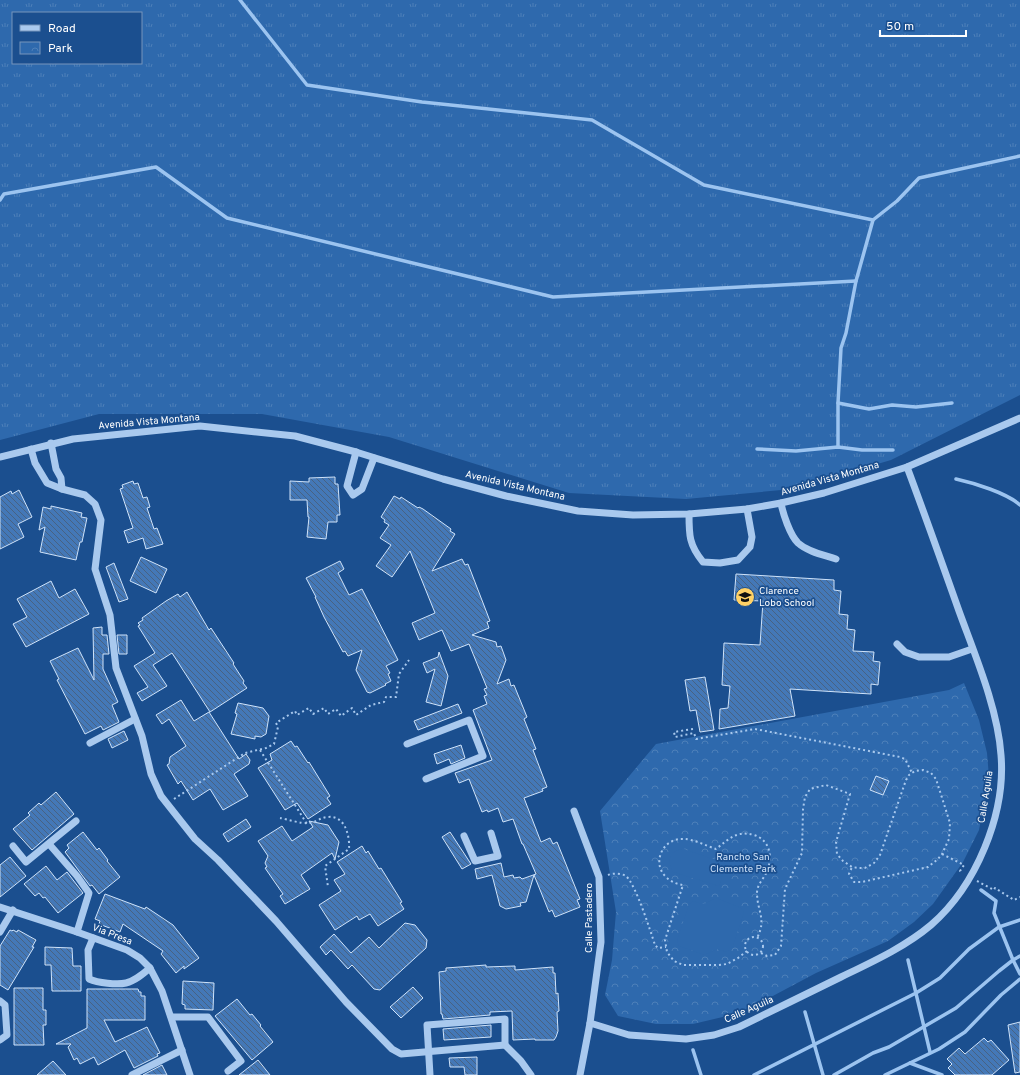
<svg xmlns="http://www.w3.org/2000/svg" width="1020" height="1075" viewBox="0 0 1020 1075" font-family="Overpass,sans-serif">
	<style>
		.grass { fill: url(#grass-tufts); fill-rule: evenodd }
		.park { fill: url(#park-crowns) }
		.garden { fill: #2e69ad }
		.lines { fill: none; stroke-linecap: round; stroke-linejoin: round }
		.stream { stroke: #9cc4f0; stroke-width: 3.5 }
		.building { fill: url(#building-back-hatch); stroke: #cfe3fa }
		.path { stroke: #a9c9ee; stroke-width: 2; stroke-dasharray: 2 3; stroke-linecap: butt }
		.minor { stroke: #a9c9ee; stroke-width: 7 }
		.labels { text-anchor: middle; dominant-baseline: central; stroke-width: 3.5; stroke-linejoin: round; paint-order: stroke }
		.street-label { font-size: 10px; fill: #fff; stroke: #1b4f8f }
		.poi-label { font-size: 10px; fill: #fff; stroke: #1b4f8f; text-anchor: start }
		.park-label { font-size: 10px; fill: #cfe3fa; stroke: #1b4f8f }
	</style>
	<defs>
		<pattern id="grass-tufts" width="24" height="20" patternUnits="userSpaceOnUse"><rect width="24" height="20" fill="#2e69ad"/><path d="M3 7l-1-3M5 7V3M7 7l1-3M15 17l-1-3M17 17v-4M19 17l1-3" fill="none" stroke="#4d80b9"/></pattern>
		<pattern id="park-crowns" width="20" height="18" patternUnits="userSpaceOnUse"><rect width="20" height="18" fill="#2e69ad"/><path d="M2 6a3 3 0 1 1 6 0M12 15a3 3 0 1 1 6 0" fill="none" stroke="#4d80b9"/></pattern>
		<pattern id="building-back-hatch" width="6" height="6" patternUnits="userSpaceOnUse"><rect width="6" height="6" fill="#4478b7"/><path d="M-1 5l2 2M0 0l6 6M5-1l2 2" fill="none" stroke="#486282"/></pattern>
	</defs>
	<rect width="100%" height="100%" fill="#1b4f8f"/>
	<path class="grass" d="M0,0H1020V395L891,460L792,489L686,499L569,493L389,437L262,414H99L0,440ZM13,13H141V63H13Z"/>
	<polygon class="park" points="964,683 979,720 987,753 989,777 979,830 963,862 933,904 914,922 888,941 816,973 758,1004 731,1015 693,1024 656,1024 618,1016 605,995 612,960 616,912 600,811 656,744 949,690"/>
	<g class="garden">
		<path d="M684,849L727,864L719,886L673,872C666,860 670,850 684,849Z"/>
		<path d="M716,898L741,908L744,912L732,949L727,952L716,949L705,955L679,946L677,940L689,904L694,901C706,906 705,903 716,898Z"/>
	</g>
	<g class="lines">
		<g class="stream">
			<polyline points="240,0 307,85 422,102 592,120 704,185 873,220"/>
			<polyline points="0,200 4,194 156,167 227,218 553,297 856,281"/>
			<polyline points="838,403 869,409 892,405 916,407 952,403"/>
			<polyline points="838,447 838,403 841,348 846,333 856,281 873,220 897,201 919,178 1020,156"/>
			<polyline points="757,449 796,451 838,447 862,450 893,450"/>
			<path d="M956,479C974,483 1007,493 1020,505"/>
			<polyline points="981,890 996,901 994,913 1013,960 1020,974"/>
			<polyline points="908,960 930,1052"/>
			<polyline points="805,1012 823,1075"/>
			<polyline points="693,1050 701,1075"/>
			<polyline points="910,1063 942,1075"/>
			<polyline points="754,1075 916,993 940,978 969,949 999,927 1020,920"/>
			<polyline points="834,1075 873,1053 889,1047 956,1008 999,971 1013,960 1020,956"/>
			<polyline points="885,1075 939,1049 965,1032 1001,995 1020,979"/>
		</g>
	</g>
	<g class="building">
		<polygon points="335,477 335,484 338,484 340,515 337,515 337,522 328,522 326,539 307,537 309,517 308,517 307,500 290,500 290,481 309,482 309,478"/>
		<polygon points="133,481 134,484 138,483 143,498 147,497 150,507 147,508 154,529 157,528 163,544 146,549 143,538 128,543 124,531 133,528 120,489 123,488 122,485"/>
		<polygon points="19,490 32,517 18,524 24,537 0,549 0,497 11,491 12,494"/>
		<polygon points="394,496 400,499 401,497 418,508 419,507 423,509 451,529 450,531 455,534 432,571 462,559 465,565 468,564 490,621 487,622 489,628 472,635 496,642 497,647 501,646 506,660 497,684 509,679 511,686 514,685 527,717 524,719 536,749 533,750 547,787 542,789 543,791 524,798 541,842 550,838 553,844 557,842 580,899 577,900 580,907 555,917 552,910 549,912 534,875 526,902 520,903 521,906 506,909 500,906 492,875 477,879 475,869 501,863 504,877 513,875 514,878 520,877 522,879 536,874 523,844 522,844 513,819 503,822 498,808 488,812 487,810 482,812 469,779 459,783 455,773 492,760 473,710 487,704 484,696 487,695 484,689 487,688 469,644 451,651 442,630 419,640 412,623 435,613 410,551 392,577 376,566 391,545 380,538 389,525 384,522 385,520 381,517"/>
		<polygon points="51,506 82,513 81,517 87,518 82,542 80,542 76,560 40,552 45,527 39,530 43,507 51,509"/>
		<polygon points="141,557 167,569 156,593 130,581"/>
		<polygon points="340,561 344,569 338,573 349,595 362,589 398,660 386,666 390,673 388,674 391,681 385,684 386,685 370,693 367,692 356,670 362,650 348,656 345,651 343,652 324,617 315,597 316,597 306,578"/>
		<polygon points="114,563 128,599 119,602 106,567"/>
		<polygon points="736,574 834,580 834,590 841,591 839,614 848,615 847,629 855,630 853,651 874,652 873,661 880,662 878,685 871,684 871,694 790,689 795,716 719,729 720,709 728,708 730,686 722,685 724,643 760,645 763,601 734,600"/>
		<polygon points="51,581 59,598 75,589 89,614 26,647 13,624 27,617 17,599"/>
		<polygon points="187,592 209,630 211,628 234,663 233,664 244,681 243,683 247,688 210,712 172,653 153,665 167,686 142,701 137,693 148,687 134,666 155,653 138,626 140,625 138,623 143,620 142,618 166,601 178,594 180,597"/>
		<polygon points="102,627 102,635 107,635 109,654 103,654 103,669 118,702 112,705 119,722 103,730 101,726 85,734 57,680 59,679 50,661 78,648 94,680 93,628"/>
		<polygon points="117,635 127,635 127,654 119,654"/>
		<polygon points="439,652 448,676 441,706 426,702 435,669 427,673 423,663 438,657"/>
		<polygon points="705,677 714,730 700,732 696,710 690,711 685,680"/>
		<polygon points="181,700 194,721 209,712 239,759 246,754 250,760 249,764 234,774 248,796 223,810 210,789 193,800 181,781 178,784 167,765 169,764 170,757 186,746 169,719 162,724 156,715"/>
		<polygon points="238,703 263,708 269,716 266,734 261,737 255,736 255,739 231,734 237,714 235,713"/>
		<polygon points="458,704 462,713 418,730 414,721"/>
		<polygon points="124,731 128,740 112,748 108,739"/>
		<polygon points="291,741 295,747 297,746 308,763 309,762 330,796 327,798 331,804 308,819 297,803 285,810 258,768 272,760 270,754"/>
		<polygon points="461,745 465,758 451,764 449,759 437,764 434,754"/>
		<polygon points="876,776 889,781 883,795 870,790"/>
		<polygon points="56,792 74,814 32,850 13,829 30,815 28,813 39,803 41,805"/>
		<polygon points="246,819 251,827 228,842 223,834"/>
		<polygon points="309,821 328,825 339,842 335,859 332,853 301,875 310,889 285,904 280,896 283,894 265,868 267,867 265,863 268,856 258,841 282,826 292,841 313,827"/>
		<polygon points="83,832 97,850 99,848 108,860 107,861 120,877 99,894 92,885 90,886 65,852 69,848 67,845"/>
		<polygon points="450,832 471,864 462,869 442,837"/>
		<polygon points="362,846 366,853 368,851 379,869 381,868 402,902 400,903 404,909 378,926 370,914 359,920 357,916 335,930 319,905 341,891 334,880 345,874 337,862"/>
		<polygon points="10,857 26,876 0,897 0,865"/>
		<polygon points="46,866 57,880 67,872 83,893 58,913 45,897 43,898 39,893 35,896 24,884"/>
		<polygon points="105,894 145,909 146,907 173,925 199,958 184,969 184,966 176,973 161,954 163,951 123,924 120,932 99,924 100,921 95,919"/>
		<polygon points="405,923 415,925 427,940 426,948 380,990 374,989 352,965 348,969 331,950 326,955 320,947 334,934 351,953 369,937 379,948"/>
		<polygon points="10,930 12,931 13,930 17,932 18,930 36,940 32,947 34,947 8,990 0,985 0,946"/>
		<polygon points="45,947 72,948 73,966 81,966 81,991 52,991 51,965 45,965"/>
		<polygon points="486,965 486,967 515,966 515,970 553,967 553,973 555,973 556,994 558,993 559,1011 557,1012 558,1031 556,1037 554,1040 535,1040 535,1039 513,1040 512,1011 490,1012 490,1015 443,1019 442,1014 441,1014 439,972 446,971 446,968"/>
		<polygon points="183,981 214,983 213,1010 185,1009 185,1005 182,1004"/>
		<polygon points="413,987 423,998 401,1018 390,1007"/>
		<polygon points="14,988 43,988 43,1010 46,1010 46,1025 43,1025 44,1045 14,1045"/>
		<polygon points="87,989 138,989 139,992 141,992 141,996 145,996 145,1020 104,1020 115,1042 147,1027 160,1053 157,1054 158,1056 134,1068 125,1050 98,1065 94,1057 80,1064 77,1058 74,1060 68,1047 71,1044 56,1044 87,1028"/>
		<polygon points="237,999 250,1015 252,1014 261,1025 260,1026 273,1042 252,1060 215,1016"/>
		<polygon points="1020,1022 1020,1072 1015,1073 1008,1025"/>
		<polygon points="491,1025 491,1037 444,1040 443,1029"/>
		<polygon points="984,1038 988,1042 991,1040 1009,1060 992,1075 955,1075 948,1068 952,1064 947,1059 959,1048 965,1054"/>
		<polygon points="477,1057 477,1075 465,1075 464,1067 450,1067 449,1058"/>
		<polygon points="258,1060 270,1075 239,1075"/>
		<polygon points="53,1061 66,1075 37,1075"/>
		<polygon points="162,1065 167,1075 143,1075"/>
	</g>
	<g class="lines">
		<g class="path">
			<polyline points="693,729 674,732 675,737 694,733 696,739 755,729 900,757 905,759 912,773"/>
			<polyline points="260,750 307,824"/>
			<polyline points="174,799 245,753 266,748 274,744 278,727 276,723 295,711 297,715 309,708 313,714 324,708 328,714 336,709 341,716 352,708 356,715 371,705 384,702 386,697 396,697 399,674 409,660"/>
			<path d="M280,818C287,819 301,824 308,823C315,823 321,817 328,817C345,815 350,836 349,849L325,866L328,887"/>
			<polyline points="942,854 964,865 960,871 963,872"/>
			<path d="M608,875C613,873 621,873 626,876C636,885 650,930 655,945L658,948L666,947"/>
			<polyline points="977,881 994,890 995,888 1014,900 1020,897"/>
			<circle cx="754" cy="946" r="9"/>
			<path d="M747,951L738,958L727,964L719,965H683L674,961L667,952L665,940L683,885C677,884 671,882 666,877C651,863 663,837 684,839C693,839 707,846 716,849C729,839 737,830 754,835C770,840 773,857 767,871C764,879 757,884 757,893C757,911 767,919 757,938"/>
			<polyline points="761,953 767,956 775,955 781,946 785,889 802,853 803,809 805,797 810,789 826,785 850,794 836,842 837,854 843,861 852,867 859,868 865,868 874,863 880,855 906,780 909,775 915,771 923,770 931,773 936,779 950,823 949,839 942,854 938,859 928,867 862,882 854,882 849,874 852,867"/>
		</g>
		<g class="minor">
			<polyline points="51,443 56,469 61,478 62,489"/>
			<polyline points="31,449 35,463 47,483 62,489 85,495 95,504 101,520 95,569 110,615 116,668 142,736 151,774 161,796 195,839 218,860 276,921 346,1002 392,1049 401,1054 505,1045 521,1061 531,1075"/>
			<polyline points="356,452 347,486 353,495 362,489 374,458"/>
			<polyline points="0,457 73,439 200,426 295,436 356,452 443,479 506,496 578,511 633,515 689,514 747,509 781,503 824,493 907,467 1020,418"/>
			<path d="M781,503C783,514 790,535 798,543C808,552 824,555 836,559"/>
			<path d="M689,514C689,535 689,545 703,562L720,563L738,560L750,547L752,537L747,509"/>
			<polyline points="897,644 905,652 919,657 949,657 972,649"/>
			<polyline points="90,743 135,719"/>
			<polyline points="407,744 469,720 483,756 426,779"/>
			<polyline points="574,811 599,877 601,942 590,1023 580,1075"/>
			<polyline points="464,836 475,861 498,856 491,833"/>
			<polyline points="49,844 77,876 89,893 77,932"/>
			<polyline points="13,846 26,862 76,821"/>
			<polyline points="0,907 77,932 127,950 140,958 150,968 162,991 190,1075"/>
			<polyline points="0,932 13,910"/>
			<path d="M93,938L88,950L89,979C98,983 117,985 126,983C135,981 143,974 150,968"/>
			<polyline points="0,1001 5,1005 7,1035 0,1040"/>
			<polyline points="172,1017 208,1017 241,1061 228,1071"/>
			<path d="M590,1023L629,1035L686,1039L714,1035L739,1027C773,1010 807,994 841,977C872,962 905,947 931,925C976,886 1006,814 1001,755C998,709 975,655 959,611C942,563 925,515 907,467"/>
			<polyline points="132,1075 182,1050"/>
			<polyline points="430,1075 427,1025 505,1019 505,1045"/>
		</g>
	</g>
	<defs>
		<g id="school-disc" transform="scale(1)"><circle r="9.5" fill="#ffd166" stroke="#1b4f8f"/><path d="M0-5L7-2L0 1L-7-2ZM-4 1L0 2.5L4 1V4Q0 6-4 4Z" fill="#111"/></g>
	</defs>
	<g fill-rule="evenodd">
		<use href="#school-disc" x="745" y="597"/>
	</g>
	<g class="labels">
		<g class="street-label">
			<text transform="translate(149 422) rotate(-5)">Avenida Vista Montana</text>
			<text transform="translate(830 479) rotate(-16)">Avenida Vista Montana</text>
			<text transform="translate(515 486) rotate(13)">Avenida Vista Montana</text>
			<text transform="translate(986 797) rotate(-81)">Calle Aguila</text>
			<text transform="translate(589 918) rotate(-90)">Calle Pastadero</text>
			<text transform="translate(112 935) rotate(21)">Via Presa</text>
			<text transform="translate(749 1010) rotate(-24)">Calle Aguila</text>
		</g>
		<g class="poi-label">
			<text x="759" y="591">Clarence<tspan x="759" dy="12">Lobo School</tspan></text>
		</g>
		<g class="park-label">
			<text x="743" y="857">Rancho San<tspan x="743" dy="12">Clemente Park</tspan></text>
		</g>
	</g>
	<rect x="12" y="12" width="130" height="52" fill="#1b4f8f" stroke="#7695bc"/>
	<rect x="20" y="25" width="20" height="6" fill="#a9c9ee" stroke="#7695bc"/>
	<text x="48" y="32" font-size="12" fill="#ffffff">Road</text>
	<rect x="20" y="42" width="20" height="12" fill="url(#park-crowns)" stroke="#7695bc"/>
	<text x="48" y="52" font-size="12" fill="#ffffff">Park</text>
	<path d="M880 30v6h86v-6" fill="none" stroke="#ffffff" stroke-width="2"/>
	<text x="886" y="30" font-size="12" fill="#ffffff" stroke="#1b4f8f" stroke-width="3" paint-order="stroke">50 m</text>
</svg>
